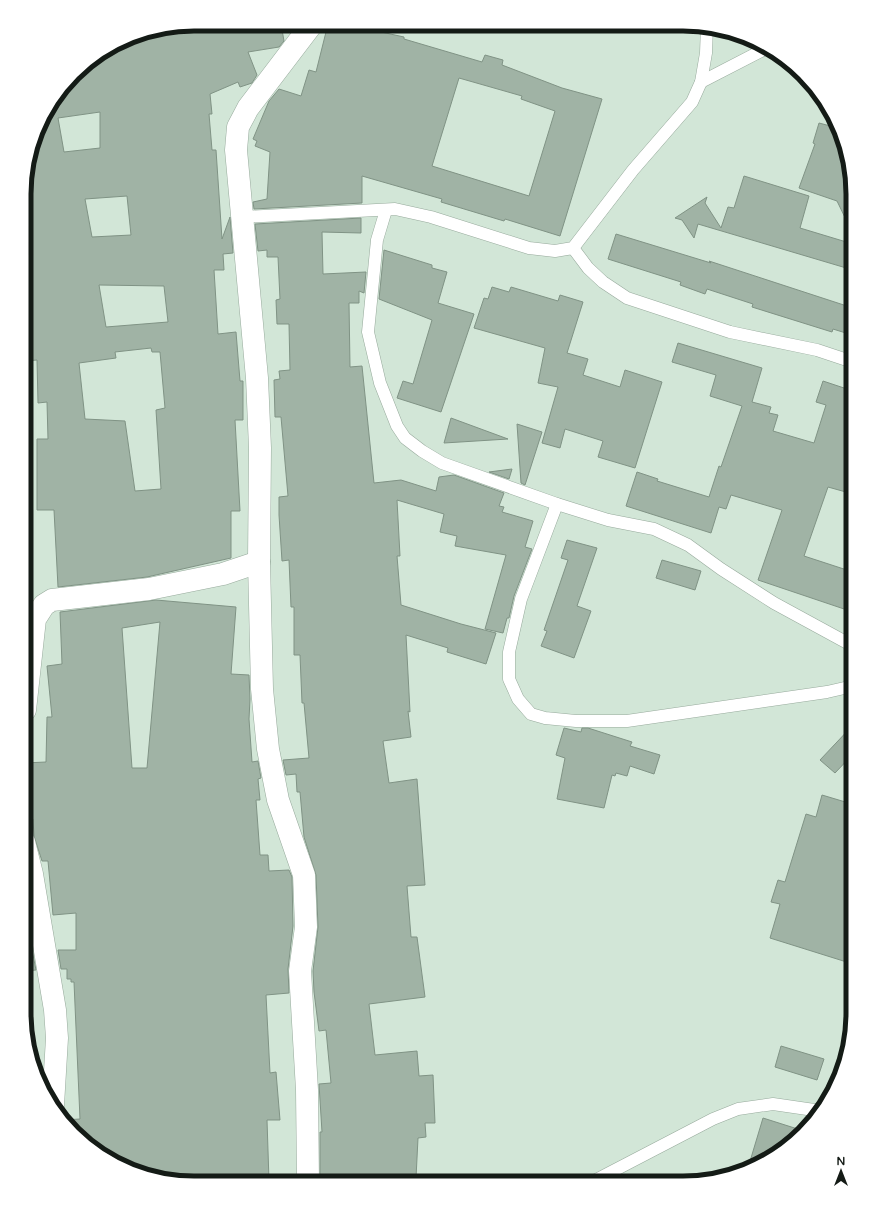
<svg xmlns="http://www.w3.org/2000/svg" width="877" height="1207" viewBox="0 0 877 1207" font-family="'Varela Round',sans-serif">
	<style>
		.building { fill: #a0b3a5; stroke: #809385; fill-rule: evenodd }
		.lines { fill: none; stroke-linecap: round; stroke-linejoin: round }
		.service-casing { stroke: #97aa9c; stroke-width: 13 }
		.minor-casing { stroke: #97aa9c; stroke-width: 23 }
		.service { stroke: #fff; stroke-width: 12 }
		.minor { stroke: #fff; stroke-width: 22 }
		.rim { fill: none; stroke: #141b16; stroke-width: 5 }
	</style>
	<rect width="100%" height="100%" fill="#d2e6d7"/>
	<g class="building">
		<path d="M194,24H281L284,41L279,47L248,52L257,75L252,83L240,87L238,82L210,94L212,114H209L212,150H216L222,239L230,217L233,253L223,254L224,270H214L218,334L236,332L240,381H243V420H235L240,511H231V558L147,577L58,587L54,510H37V439H48L47,402L38,403L37,360L25,361V172L47,109L82,66L139,33ZM100,112V148L64,152L58,118ZM127,196L131,235L92,237L85,199ZM99,285L164,286L168,322L106,327ZM151,348L152,352H160L165,408L156,410L161,489L135,491L125,421L85,419L79,363L116,358L115,352Z"/>
		<path d="M328,24L374,25L372,30L404,37V39L482,62L485,55L503,60L502,65L562,88L602,99L560,236L505,219L504,221L441,202L442,199L362,176V203L254,209L253,202L267,199L270,152L255,146L257,141L253,139L269,101L279,89L301,96L309,70L316,72ZM459,78L522,96L521,99L555,111L529,196L432,166Z"/>
		<polygon points="819,123 838,128 853,194 853,234 837,201 799,188 815,144 813,143"/>
		<polygon points="744,176 809,196 800,228 853,244 853,270 698,224 694,238 682,220 675,218 707,197 705,203 721,228 728,207 734,208"/>
		<polygon points="361,218 361,233 322,232 323,274 366,272 364,293 359,291 359,303 349,303 350,367 362,366 374,483 401,480 436,491 439,477 454,475 504,493 499,506 504,507 502,512 533,521 525,547 532,549 514,596 509,618 507,618 503,633 485,629 506,555 455,546 457,536 440,532 444,514 397,500 400,556 397,556 401,605 461,624 496,633 486,664 447,652 448,648 406,635 410,712 408,711 411,737 383,741 389,783 417,779 425,885 407,886 411,937 417,937 425,997 369,1004 375,1055 417,1051 419,1076 433,1075 435,1123 425,1123 426,1137 418,1138 416,1178 341,1179 341,1181 320,1181 320,1132 322,1132 319,1084 331,1083 326,1030 319,1031 314,992 313,971 318,927 316,875 304,837 300,792 297,792 296,774 286,775 283,760 309,758 304,703 302,703 300,655 294,655 294,607 291,607 289,560 282,561 279,515 279,497 288,496 281,417 275,417 274,380 280,379 279,371 290,370 289,324 277,324 276,300 280,299 278,257 267,257 267,250 258,251 255,224"/>
		<polygon points="616,234 711,263 709,261 853,308 853,321 849,334 833,329 832,332 752,307 753,304 707,289 705,294 680,285 681,282 608,259"/>
		<polygon points="384,250 432,265 432,268 447,272 438,303 474,314 441,412 397,398 403,381 413,384 432,320 379,299"/>
		<polygon points="492,287 509,292 511,287 558,301 560,295 583,302 567,353 588,359 583,375 620,387 625,370 662,382 635,468 598,457 603,441 565,429 560,448 542,443 558,387 538,383 545,348 474,328 484,298 488,299"/>
		<polygon points="678,343 762,368 752,402 771,407 769,413 778,415 773,431 814,443 826,405 816,402 823,381 853,391 853,494 828,487 804,556 853,572 853,612 758,580 782,510 731,495 726,509 719,507 711,533 626,506 637,472 658,479 657,481 709,497 719,466 721,467 742,406 710,396 716,375 672,362"/>
		<polygon points="451,418 508,439 444,443"/>
		<polygon points="517,424 542,432 525,485 521,483"/>
		<polygon points="512,469 509,479 489,472"/>
		<polygon points="567,540 597,548 577,606 591,611 574,658 541,646 547,631 544,630 568,560 561,558"/>
		<polygon points="662,560 701,571 695,590 656,578"/>
		<path d="M156,600L236,607L231,674L249,675L250,699L249,719L252,762L258,761L261,778L258,779L260,800H256L260,855H268L269,871L289,870L292,877L293,926L288,969L289,993L266,995L270,1073L276,1072L280,1120H267L269,1181H171L99,1154L63,1120L80,1119L74,982H71V979H67V969H61L58,950H76V913L53,915L48,861H42L34,836L33,819L24,820V763L46,762L47,717H52L47,666L62,664L60,612ZM160,622L147,768H132L122,628Z"/>
		<polygon points="853,725 853,754 835,773 820,760"/>
		<polygon points="564,728 581,732 582,728 588,728 632,742 630,746 660,755 654,774 630,766 627,776 616,773 615,776 612,775 604,808 557,799 565,758 556,755"/>
		<polygon points="822,795 852,804 846,825 853,827 853,964 770,938 780,904 771,902 778,880 785,882 806,814 816,817"/>
		<polygon points="24,950 32,950 36,970 24,971"/>
		<polygon points="781,1046 824,1059 817,1080 775,1067"/>
		<polygon points="763,1118 804,1131 795,1141 758,1165 748,1168"/>
	</g>
	<g class="lines">
		<g class="service-casing">
			<g id="service">
				<polyline points="701,82 767,48"/>
				<polyline points="386,210 377,240 368,332 380,383 397,426 405,438 422,451 442,463 557,504 608,520 654,529 688,545 721,569 774,603 853,646"/>
				<polyline points="243,217 395,209 431,217 529,248 555,251 573,248 633,170 692,102 701,82 706,53 707,26"/>
				<polyline points="573,248 588,268 603,282 627,298 730,332 817,350 853,362"/>
				<polyline points="557,504 521,599 509,652 509,679 518,699 531,714 545,718 576,721 627,721 827,692 853,686"/>
				<polyline points="590,1183 713,1119 738,1109 773,1104 821,1111"/>
			</g>
		</g>
		<g class="minor-casing">
			<g id="minor">
				<polyline points="25,710 35,619 44,605 52,600 149,589 223,574 259,562"/>
				<polyline points="24,842 32,874 55,1010 57,1038 53,1105"/>
				<polyline points="308,1182 307,1090 300,971 306,927 304,875 278,800 268,749 262,689 259,562 260,448 257,378 236,150 238,127 248,108 312,24"/>
			</g>
		</g>
		<use href="#service" class="service"/>
		<use href="#minor" class="minor"/>
	</g>
	<path d="M0 0H877V1207H0ZM194 31H683A163 163 0 0 1 846 194V1013A163 163 0 0 1 683 1176H194A163 163 0 0 1 31 1013V194A163 163 0 0 1 194 31Z" fill="#fff" fill-rule="evenodd"/>
	<path class="rim" d="M194 31H683A163 163 0 0 1 846 194V1013A163 163 0 0 1 683 1176H194A163 163 0 0 1 31 1013V194A163 163 0 0 1 194 31Z"/>
	<g transform="translate(841 1171)" stroke="#ffffff" stroke-width="3" paint-order="stroke">
	<path d="M0-3L7 15L0 10L-7 15Z" fill="#141b16"/>
	<text y="-6" font-size="11" font-weight="bold" text-anchor="middle" fill="#141b16">N</text>
	</g>
</svg>
